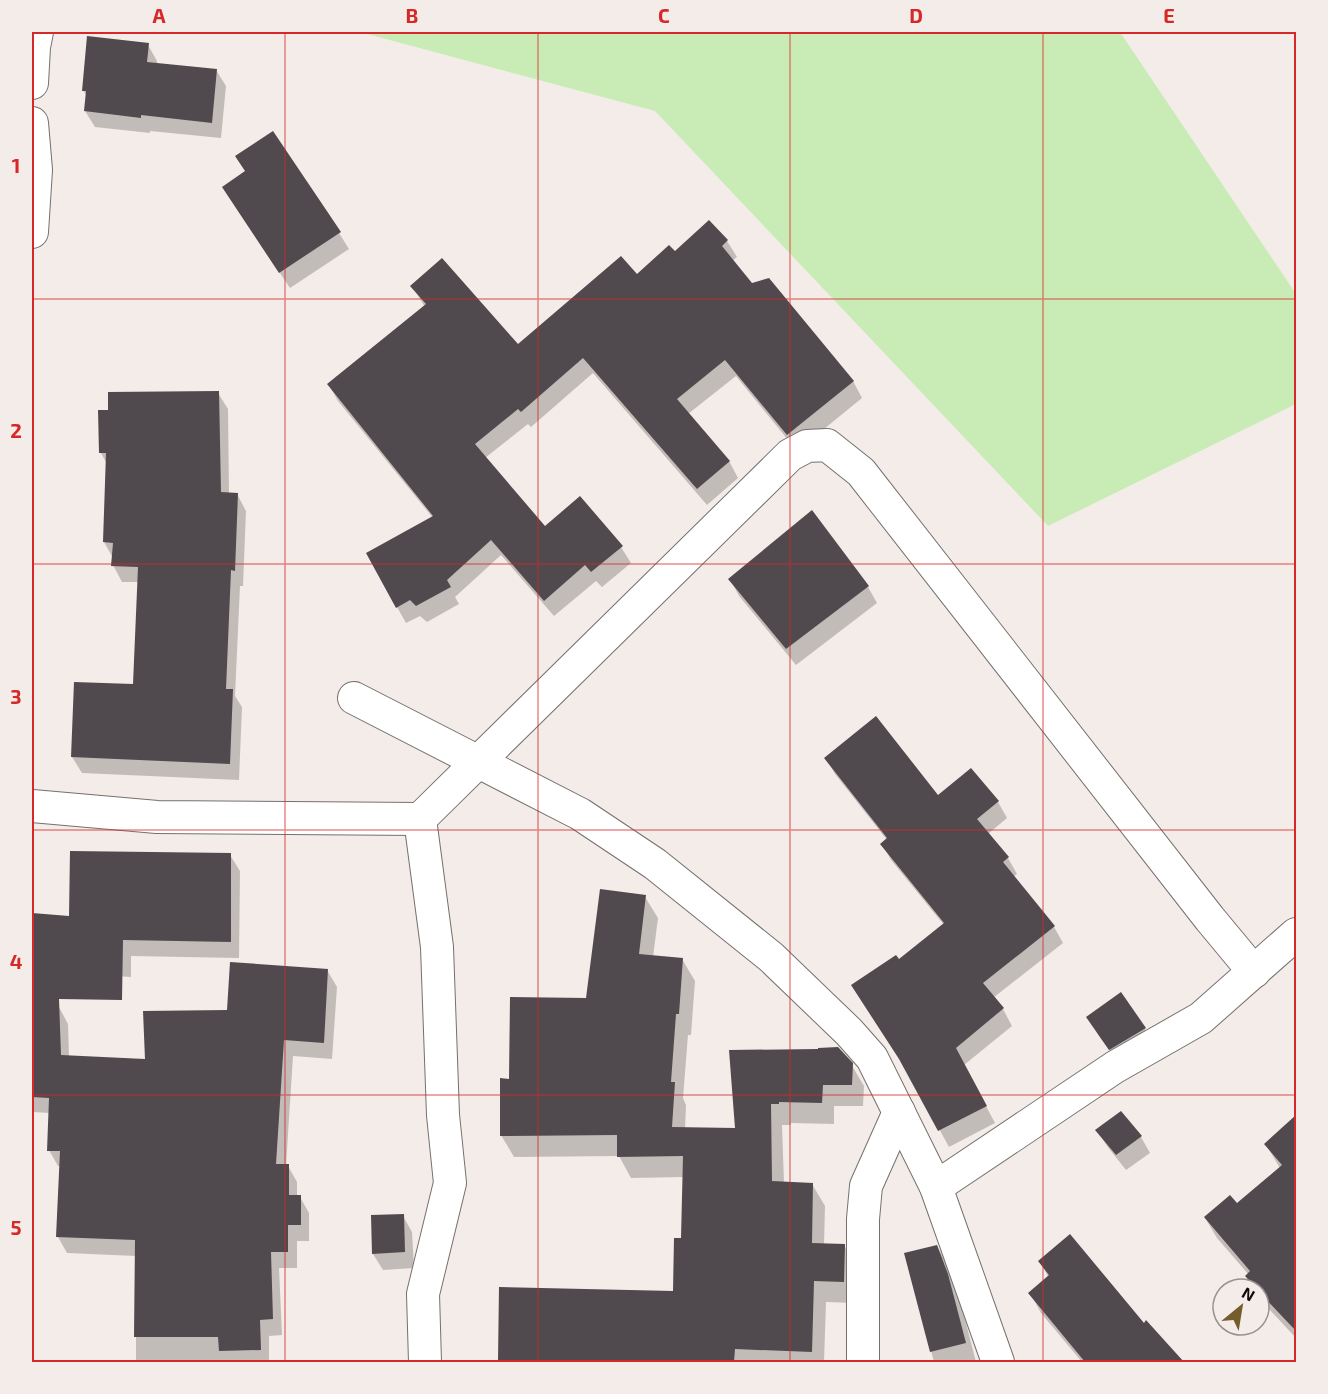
<svg xmlns="http://www.w3.org/2000/svg" width="1328" height="1394" viewBox="0 0 1328 1394" font-family="'Exo 2',sans-serif">
	<style>
		.green { fill: #c9ecb6 }
		.shadow { fill: #0003 }
		.building { fill: #504a4e }
		.lines { fill: none; stroke-linecap: round; stroke-linejoin: round }
		.street-casing { stroke: #76706d; stroke-width: 34 }
		.street { stroke: #fff; stroke-width: 32 }
		.grid { fill: none; stroke: #d62828; stroke-width: 1.5; stroke-opacity: 0.55 }
		.neatline { fill: none; stroke: #d62828; stroke-width: 2 }
		.grid-label { font-size: 20px; text-anchor: middle; font-weight: bold; fill: #d62828 }
	</style>
	<rect width="100%" height="100%" fill="#f3ece8"/>
	<polygon class="green" points="360,32 1120,32 1296,294 1296,404 1048,526 655,111"/>
	<g class="shadow">
		<polygon points="148,45 157,61 157,64 216,70 226,86 221,138 150,131 150,133 95,127 85,111 87,96 83,90"/>
		<polygon points="233,203 339,233 349,249 290,288"/>
		<polygon points="727,241 737,257 732,261 752,285 853,381 862,398 797,451 736,376 688,414 729,461 738,478 707,505 593,373 531,427 528,424 485,458 545,528 621,547 631,563 602,587 596,581 554,616 501,555 455,597 459,604 427,622 420,616 406,623 397,607 433,518 338,401 329,385 425,307 412,286 518,346 675,253"/>
		<polygon points="218,393 228,409 229,494 237,494 246,511 243,586 240,586 235,696 242,707 239,780 82,773 72,757 135,686 139,582 122,582 113,565 113,558 104,542 107,464 101,453"/>
		<polygon points="812,512 868,587 877,603 796,665 739,596 730,579"/>
		<polygon points="826,758 938,797 998,802 1007,818 988,834 1008,858 1017,874 1013,877 1054,927 1063,943 993,998 1003,1009 1012,1026 964,1065 995,1123 949,1147 907,1070 899,962 944,925 891,860 882,844 887,840 835,774"/>
		<polygon points="230,855 240,871 239,958 131,956 131,977 32,971 32,915 71,917"/>
		<polygon points="645,897 658,918 653,957 682,959 695,981 691,1035 688,1035 683,1098 686,1105 685,1129 736,1129 730,1051 851,1064 864,1086 863,1106 834,1106 834,1124 791,1123 791,1125 782,1125 784,1183 812,1184 825,1206 824,1245 844,1245 857,1267 856,1303 826,1302 824,1362 502,1362 500,1360 675,1293 682,1240 684,1177 631,1178 619,1156 514,1157 501,1135 511,1080 587,999"/>
		<polygon points="327,970 337,987 332,1059 293,1056 286,1166 288,1166 297,1182 297,1197 300,1197 309,1213 309,1241 297,1241 297,1268 279,1268 282,1335 269,1336 269,1362 136,1362 136,1256 67,1253 58,1237 61,1166 58,1166 49,1150 50,1113 32,1112 32,1008 59,1007 68,1024 69,1057 146,1060 228,1011"/>
		<polygon points="1121,994 1145,1029 1154,1045 1120,1065 1097,1033"/>
		<polygon points="1296,1117 1296,1338 1259,1298 1259,1289 1254,1289 1247,1277 1249,1275 1217,1238 1205,1218 1237,1205 1280,1168 1266,1145"/>
		<polygon points="1097,1130 1141,1137 1150,1153 1126,1170 1107,1146"/>
		<polygon points="403,1216 412,1232 414,1268 383,1270 373,1254"/>
		<polygon points="937,1246 949,1267 959,1296 976,1362 934,1362 906,1254"/>
		<polygon points="1040,1262 1143,1325 1146,1323 1182,1362 1082,1362 1041,1313 1030,1293 1049,1278"/>
	</g>
	<g class="building">
		<polygon points="87,36 149,43 147,62 217,69 212,123 141,115 141,118 84,111 86,91 82,91"/>
		<polygon points="273,131 341,232 279,273 222,187 245,171 235,156"/>
		<polygon points="709,220 728,240 722,246 752,283 769,278 854,381 787,435 725,360 677,399 730,461 697,489 583,358 521,412 518,409 475,444 545,526 580,496 623,546 591,572 585,565 544,601 491,540 447,580 451,587 416,606 410,600 396,608 366,553 433,516 327,384 426,304 410,286 442,258 518,344 621,256 637,274 669,245 675,251"/>
		<polygon points="219,391 221,492 238,493 235,571 231,570 226,689 233,689 230,764 71,757 74,682 133,684 138,567 111,566 113,543 103,542 106,453 99,453 98,410 108,410 108,392"/>
		<polygon points="812,510 869,586 786,649 728,579"/>
		<polygon points="876,716 938,795 971,768 999,801 977,819 1009,857 1003,862 1055,926 983,983 1004,1008 956,1048 987,1106 938,1131 899,1059 851,985 896,955 899,959 944,923 880,844 887,838 824,758"/>
		<polygon points="70,851 231,853 231,942 123,940 122,1000 59,999 61,1055 145,1059 143,1011 227,1010 230,962 328,969 324,1043 284,1040 276,1164 289,1164 289,1195 301,1195 301,1225 288,1225 288,1252 271,1252 273,1319 260,1320 261,1350 219,1351 218,1337 134,1337 135,1240 56,1237 60,1151 47,1151 49,1098 32,1097 32,913 69,916"/>
		<polygon points="600,889 646,895 639,954 683,958 679,1014 676,1014 671,1082 675,1082 672,1127 735,1128 729,1050 818,1049 818,1048 838,1047 853,1063 852,1085 823,1085 822,1103 779,1102 779,1104 771,1104 772,1181 813,1183 812,1243 845,1244 844,1282 814,1281 812,1352 735,1349 734,1362 597,1362 498,1360 499,1287 673,1291 674,1238 681,1238 683,1156 617,1157 617,1135 500,1136 500,1078 509,1079 510,997 586,998"/>
		<polygon points="1121,992 1146,1028 1109,1050 1086,1017"/>
		<polygon points="1121,1111 1142,1136 1116,1155 1095,1130"/>
		<polygon points="1296,1115 1296,1331 1259,1292 1259,1289 1257,1289 1245,1276 1250,1271 1204,1217 1230,1195 1237,1203 1282,1165 1264,1144"/>
		<polygon points="404,1214 405,1252 372,1254 371,1215"/>
		<polygon points="1070,1234 1144,1323 1146,1320 1184,1362 1085,1362 1028,1293 1049,1275 1038,1261"/>
		<polygon points="937,1245 948,1274 966,1343 930,1352 904,1253"/>
	</g>
	<g class="lines">
		<g class="street-casing">
			<g id="street">
				<polyline points="32,83 34,47 37,32"/>
				<polyline points="32,123 36,170 32,232"/>
				<polyline points="354,698 580,814 655,864 771,957 849,1032 872,1058 936,1187 998,1362"/>
				<polyline points="32,806 157,817 420,819 790,455 807,446 827,445 861,472 1210,919 1254,972"/>
				<polyline points="420,819 437,947 443,1115 450,1183 423,1294 425,1362"/>
				<polyline points="936,1187 1115,1067 1201,1018 1296,934"/>
				<polyline points="863,1362 863,1219 866,1186 899,1112"/>
			</g>
		</g>
		<use href="#street" class="street"/>
	</g>
	<path class="grid" d="M285,32V1362M538,32V1362M790,32V1362M1043,32V1362M32,299H1296M32,564H1296M32,830H1296M32,1095H1296"/>
	<rect width="1328" height="1394" fill="none" stroke="#f3ece8" stroke-width="66"/>
	<g transform="translate(1241 1307) rotate(30)"><circle r="28" fill="#f3ece8" stroke="#979290" stroke-width="1.5"/>
	<path d="M0-4.5L10 22L0 15L-10 22Z" fill="#755c2d"/>
	<text y="-9" font-size="16" font-weight="bold" text-anchor="middle" fill="#0e0c0b">N</text>
	</g>
	<rect x="33" y="33" width="1262" height="1328" class="neatline"/>
	<g class="grid-label">
		<text x="159" y="23">A</text>
		<text x="412" y="23">B</text>
		<text x="664" y="23">C</text>
		<text x="916" y="23">D</text>
		<text x="1169" y="23">E</text>
		<text x="16" y="173">1</text>
		<text x="16" y="438">2</text>
		<text x="16" y="704">3</text>
		<text x="16" y="969">4</text>
		<text x="16" y="1235">5</text>
	</g>
</svg>
